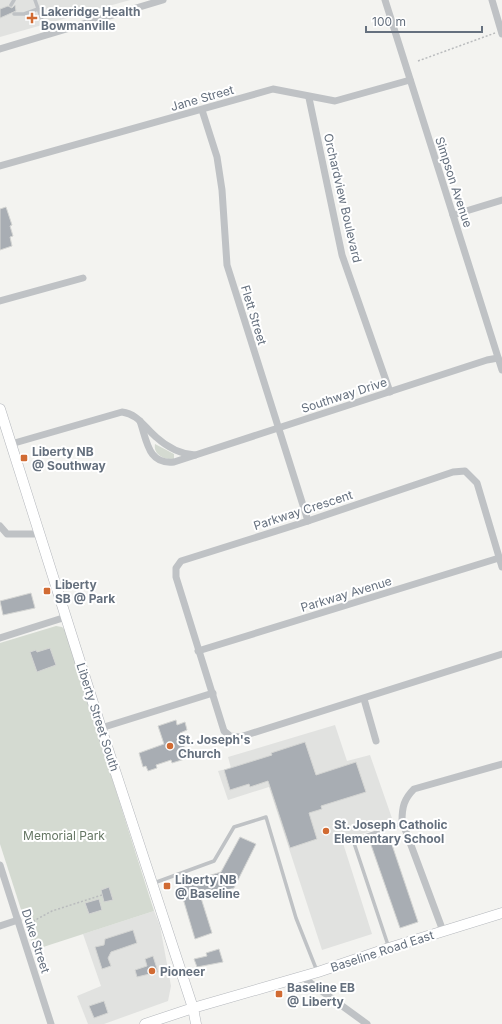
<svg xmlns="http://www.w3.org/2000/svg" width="502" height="1024" viewBox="0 0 502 1024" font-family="Inter,sans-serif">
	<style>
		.built { fill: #e1e2e0 }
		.green { fill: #d4dad1 }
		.building { fill: #a8adb3; stroke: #d4d5d3 }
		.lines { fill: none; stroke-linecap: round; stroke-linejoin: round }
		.secondary-casing { stroke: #b4b7bc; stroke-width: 11 }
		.path { stroke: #b9bbbd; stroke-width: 1.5; stroke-dasharray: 2 2; stroke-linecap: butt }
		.lane { stroke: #bfc2c5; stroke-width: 3.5 }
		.street { stroke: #bfc2c5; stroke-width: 7 }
		.secondary { stroke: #fff; stroke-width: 10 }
		.poi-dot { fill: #d16b33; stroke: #fff; stroke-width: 1.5 }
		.labels { text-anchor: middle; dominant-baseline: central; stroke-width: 4; stroke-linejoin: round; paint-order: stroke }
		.poi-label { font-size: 12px; font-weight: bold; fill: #65707e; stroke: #fff; text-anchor: start }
		.street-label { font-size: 12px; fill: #65707e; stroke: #fff }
		.park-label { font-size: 12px; fill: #657663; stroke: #fff }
	</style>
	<rect width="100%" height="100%" fill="#f3f3f0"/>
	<g class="built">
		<polygon points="0,0 130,0 0,37"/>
		<polygon points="335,725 347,761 370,755 394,824 342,840 372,934 322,950 269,787 228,800 218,771 231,768 228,757"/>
		<polygon points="154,911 160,926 171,986 168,1001 104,1024 88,1024 77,996 101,986 83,934"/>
	</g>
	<g class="green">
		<path d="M155,444L174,454V459C165,460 153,455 155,444Z"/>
		<polygon points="56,626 62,627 65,630 154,911 34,950 0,844 0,643"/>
	</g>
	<g class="building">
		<polygon points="15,5 16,11 0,18 0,9 8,6 12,8"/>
		<polygon points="6,207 12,225 10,226 13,236 10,237 12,246 0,250 0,209"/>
		<polygon points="31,593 35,608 3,615 0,601"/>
		<polygon points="50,648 56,665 37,672 30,652 36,650 37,652"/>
		<polygon points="176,720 177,725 185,722 187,730 180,733 188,758 172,763 171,760 156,765 157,768 148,771 146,766 143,767 139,753 164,744 158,726"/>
		<polygon points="305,742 316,775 356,762 366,792 321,806 322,809 309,813 317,839 290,848 268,781 250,787 249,784 230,790 224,770 272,755 271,753"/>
		<polygon points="389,836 418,922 400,928 370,842"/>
		<polygon points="240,837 256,844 234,888 201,898 212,933 195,939 179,885 221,872"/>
		<polygon points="109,887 113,900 104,902 101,890"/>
		<polygon points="99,899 102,910 89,914 85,903"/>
		<polygon points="133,930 137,943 111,952 108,958 111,966 102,969 95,947 104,945 105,939"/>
		<polygon points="219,949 223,962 197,967 194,959 207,956 206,953"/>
		<polygon points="153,956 158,972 137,977 135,970 147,966 145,959"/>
		<polygon points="104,1001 108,1013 94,1018 89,1006"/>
	</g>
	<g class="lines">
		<g class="secondary-casing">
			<g id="secondary">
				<polyline points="0,409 101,728 193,1008 196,1024"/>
				<polyline points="145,1024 193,1008 318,972 389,948 502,913"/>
			</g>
		</g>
		<g class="path">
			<polyline points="418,61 495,33"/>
			<polyline points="26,925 52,911 102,895"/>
		</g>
		<g class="lane">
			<polyline points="35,0 47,34"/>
			<polyline points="11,5 14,0"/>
			<polyline points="14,14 24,14 38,9"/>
			<polyline points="154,883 214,861 234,827 266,817 296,918 317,971"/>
			<polyline points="389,948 353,840 398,825 402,821"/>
		</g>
		<g class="street">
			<polyline points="385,0 502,370"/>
			<polyline points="492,0 502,34"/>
			<polyline points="0,49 163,0"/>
			<polyline points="309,98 342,255 390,392"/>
			<polyline points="202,110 217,157 222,190 227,265 308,521"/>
			<polyline points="0,166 273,89 335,101 410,80"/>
			<polyline points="453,215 502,200"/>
			<polyline points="0,301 83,278"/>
			<path d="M140,421C147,441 148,465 174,462L487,360L498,358"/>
			<path d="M11,444L122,412C138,414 144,427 156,437C167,447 180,454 195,455"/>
			<polyline points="0,526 7,534 40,534"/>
			<polyline points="502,567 477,483 465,471 453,472 308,521 181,561 176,568 176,577 224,731 230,736 240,737 502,654"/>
			<polyline points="0,638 66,617"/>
			<polyline points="198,651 499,558"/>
			<polyline points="364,699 376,741"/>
			<polyline points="101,728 213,693"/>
			<polyline points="0,865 51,1024"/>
			<polyline points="0,926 18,920"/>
			<path d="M443,931L402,821C402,807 404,799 414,789L502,764"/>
			<polyline points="301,976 367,1024"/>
		</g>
		<use href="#secondary" class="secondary"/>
	</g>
	<g class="poi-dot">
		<path d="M30 12h4v4h4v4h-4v4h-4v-4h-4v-4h4z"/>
		<rect x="20" y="454" width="8" height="8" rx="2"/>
		<rect x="43" y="587" width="8" height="8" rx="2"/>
		<circle cx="170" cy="746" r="4"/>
		<circle cx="326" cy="831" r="4"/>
		<rect x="163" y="882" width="8" height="8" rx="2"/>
		<circle cx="152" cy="971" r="4"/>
		<rect x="275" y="990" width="8" height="8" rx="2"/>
	</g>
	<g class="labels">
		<g class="poi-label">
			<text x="41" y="11">Lakeridge Health<tspan x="41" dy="14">Bowmanville</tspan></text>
			<text x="32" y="451">Liberty NB<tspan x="32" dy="14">@ Southway</tspan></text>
			<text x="55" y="584">Liberty<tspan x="55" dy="14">SB @ Park</tspan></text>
			<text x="178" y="739">St. Joseph's<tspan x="178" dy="14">Church</tspan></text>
			<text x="334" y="824">St. Joseph Catholic<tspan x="334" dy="14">Elementary School</tspan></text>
			<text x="175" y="879">Liberty NB<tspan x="175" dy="14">@ Baseline</tspan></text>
			<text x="160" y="971">Pioneer</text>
			<text x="287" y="987">Baseline EB<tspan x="287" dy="14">@ Liberty</tspan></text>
		</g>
		<g class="street-label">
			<text transform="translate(202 98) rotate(-16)">Jane Street</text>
			<text transform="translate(454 182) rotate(72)">Simpson Avenue</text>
			<text transform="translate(343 198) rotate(77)">Orchardview Boulevard</text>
			<text transform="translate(254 315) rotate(73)">Flett Street</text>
			<text transform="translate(344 395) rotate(-18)">Southway Drive</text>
			<text transform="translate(303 510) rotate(-18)">Parkway Crescent</text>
			<text transform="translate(346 594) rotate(-17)">Parkway Avenue</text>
			<text transform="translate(98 717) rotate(72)">Liberty Street South</text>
			<text transform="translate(36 941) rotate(72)">Duke Street</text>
			<text transform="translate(382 951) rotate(-18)">Baseline Road East</text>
		</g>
		<g class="park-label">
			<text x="64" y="835">Memorial Park</text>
		</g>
	</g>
	<path d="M366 26v6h116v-6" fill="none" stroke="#65707e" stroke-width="2"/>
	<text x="372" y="26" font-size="12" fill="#65707e" stroke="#ffffff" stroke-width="3" paint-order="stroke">100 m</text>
</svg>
